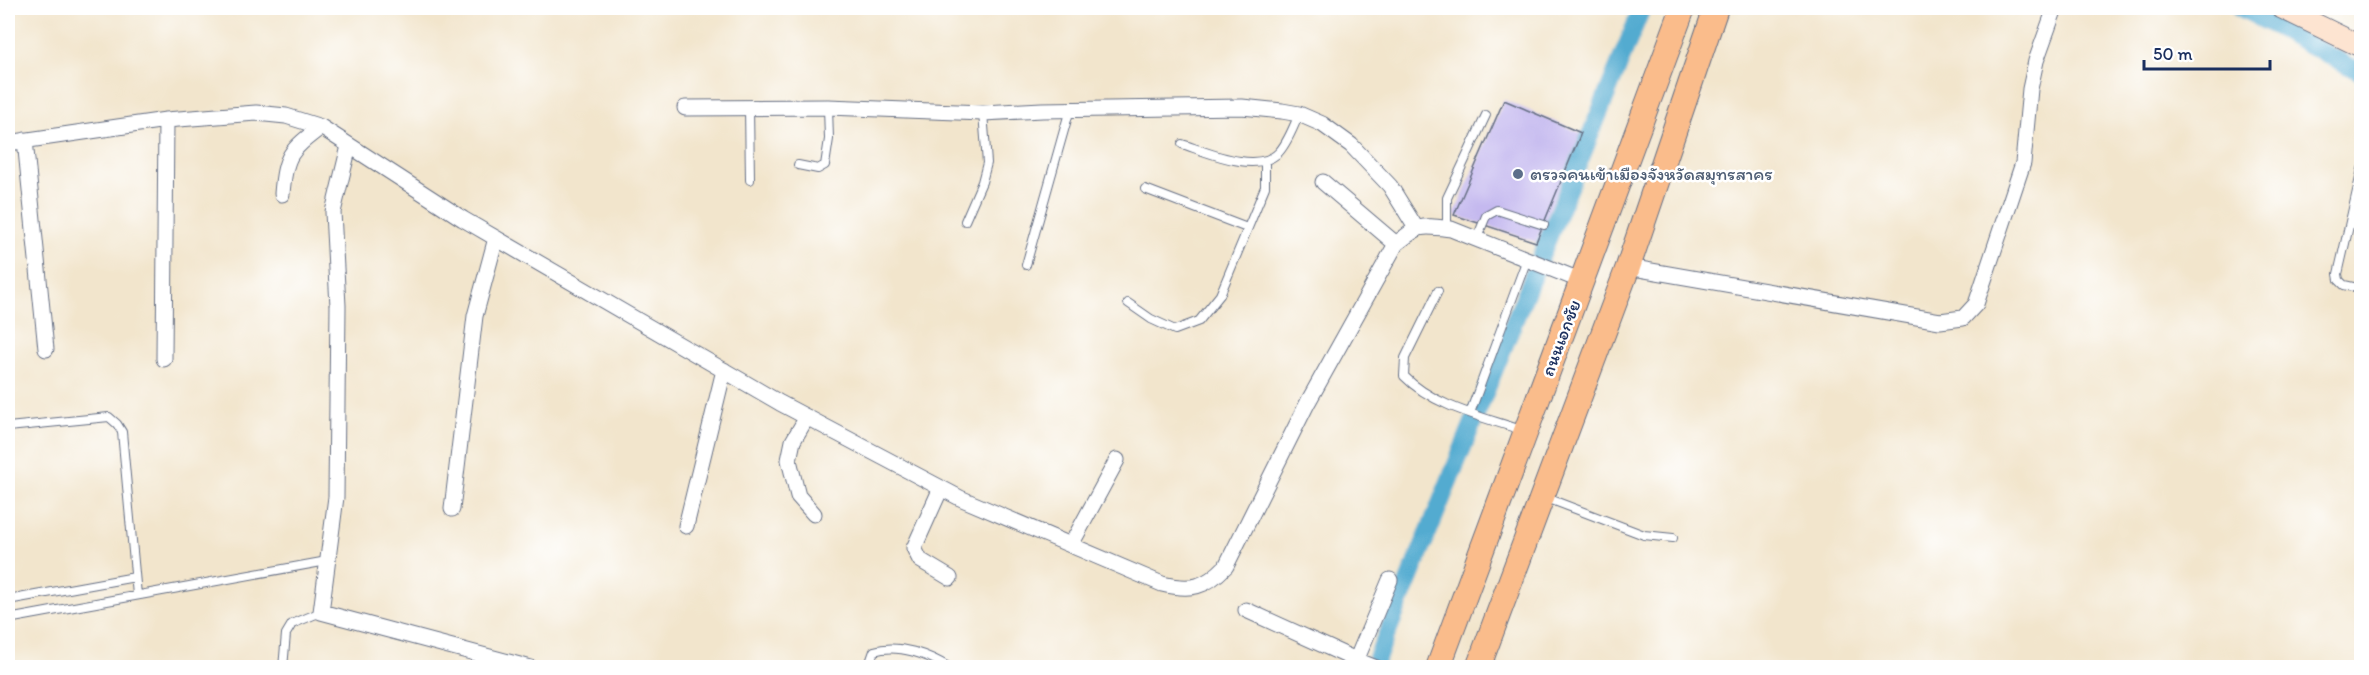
<svg xmlns="http://www.w3.org/2000/svg" width="2369" height="675" viewBox="0 0 2369 675" font-family="Itim,'Playpen Sans Thai',sans-serif">
	<style>
		.lines { fill: none; stroke-linecap: round; stroke-linejoin: round }
		.canal { stroke: #53abd0; stroke-width: 18 }
		.building { fill: #c5b9ef }
		.lane-casing { stroke: #666f84; stroke-width: 10 }
		.street-casing { stroke: #666f84; stroke-width: 17 }
		.secondary-casing { stroke: #666f84; stroke-width: 23 }
		.primary-casing { stroke: #666f84; stroke-width: 26 }
		.lane { stroke: #fff; stroke-width: 8 }
		.street { stroke: #fff; stroke-width: 15 }
		.secondary { stroke: #fde4d1; stroke-width: 21 }
		.primary { stroke: #fabc8b; stroke-width: 24 }
		.service-dot { fill: #5c6f8a; stroke: #fff; stroke-width: 2 }
		.labels { text-anchor: middle; stroke-width: 5; stroke-linejoin: round; paint-order: stroke }
		.service-label { font-size: 18px; fill: #4e5e75; stroke: #fff; text-anchor: start }
		.street-label { font-size: 18px; fill: #1b2f5e; stroke: #fff }
	</style>
	<rect width="100%" height="100%" fill="#fff"/>
	<filter id="ink" filterUnits="userSpaceOnUse"><feTurbulence type="fractalNoise" baseFrequency=".0167" numOctaves="2"/><feDisplacementMap in="SourceGraphic" scale="12" xChannelSelector="R" yChannelSelector="G"/><feConvolveMatrix kernelMatrix="1 2 1 2 8 2 1 2 1" color-interpolation-filters="sRGB"/></filter>
	<filter id="wash" filterUnits="userSpaceOnUse"><feTurbulence type="fractalNoise" baseFrequency=".008" numOctaves="4" result="noise"/><feDisplacementMap in="SourceGraphic" scale="24" xChannelSelector="R" yChannelSelector="G"/><feGaussianBlur stdDeviation="1.35" result="paint"/><feColorMatrix in="noise" values="0 0 0 0 0 0 0 0 0 0 0 0 0 0 0 0 0 1.4 0 .05"/><feComposite in="paint" operator="in"/></filter>
	<g filter="url(#wash)">
		<rect width="100%" height="100%" fill="#f2e5cc"/>
		<g class="lines">
			<path class="canal" d="M2241,8L2362,73
				M1373,668L1642,8"/>
		</g>
		<g id="blocks">
			<path class="building" d="M1504,100L1581,133L1536,242L1454,215Z"/>
		</g>
	</g>
	<g filter="url(#ink)">
		<use href="#blocks" fill-opacity="0" stroke="#666f84" stroke-width="1.5"/>
		<g class="lines">
			<g class="lane-casing">
				<path id="lane" d="M749,107L750,180
					M1182,144C1207,152 1258,175 1279,152C1288,142 1294,126 1299,114
					M798,165L818,169L825,165L829,139L828,107
					M2362,169L2338,274L2339,280L2344,285L2362,289
					M1145,189L1247,228
					M965,221L982,182L987,163L983,113
					M1451,229L1447,223V198L1486,115
					M1477,238L1486,216L1497,210L1544,225
					M1026,265L1070,109
					M1438,291L1405,358L1404,376C1434,407 1484,417 1524,431
					M1128,303L1151,319L1175,330L1199,321L1220,295L1265,187V161
					M1470,413L1527,259
					M8,427L109,417L117,424L122,432L137,595
					M1544,497L1644,535L1673,538
					M8,600L135,577
					M8,619L327,561
					M1485,662L1501,668
					M283,668L286,634L292,624L321,612
					M868,668L874,651C898,643 929,655 950,668"/>
			</g>
			<g class="street-casing">
				<path id="street" d="M685,108L828,107L983,113L1042,110L1242,107L1282,111L1299,114L1322,124L1351,145L1390,186L1416,228
					M25,140L46,349
					M8,143L166,120L256,113L286,116L321,127L463,219L780,403L960,498L1162,584C1191,591 1205,588 1226,566L1308,402L1396,244C1421,224 1420,225 1451,229L1582,281
					M349,146L333,212L338,306L336,497L321,612L531,668
					M1323,182L1396,244
					M282,194C285,154 291,150 321,127
					M1628,267L1940,321L1963,318L1976,304L2023,163L2030,89L2036,61L2055,8
					M164,359L166,120
					M807,417L793,441L789,460L798,496L814,514
					M941,488L914,548L920,560L950,578
					M452,509L475,316L496,238
					M686,526L724,370
					M1071,545L1117,460
					M1246,610L1356,660L1376,668
					M1353,668L1390,580"/>
			</g>
			<g class="secondary-casing">
				<path id="secondary" d="M2282,8L2362,47"/>
			</g>
			<g class="primary-casing">
				<path id="primary" d="M1438,668L1683,8
					M1478,668L1628,267L1716,8"/>
			</g>
			<use href="#lane" class="lane"/>
			<use href="#street" class="street"/>
			<use href="#secondary" class="secondary"/>
			<use href="#primary" class="primary"/>
		</g>
	</g>
	<circle class="service-dot" cx="1518" cy="174" r="6"/>
	<g class="labels">
		<g class="service-label">
			<text x="1530" y="180">ตรวจคนเข้าเมืองจังหวัดสมุทรสาคร</text>
		</g>
		<g class="street-label">
			<text transform="translate(1561 338) rotate(-69)" y="6">ถนนเอกชัย</text>
		</g>
	</g>
	<rect width="2369" height="675" fill="none" stroke="#fff" stroke-width="30"/>
	<path d="M2144 60v9h126v-9" fill="none" stroke="#1b2f5e" stroke-width="3"/>
	<text x="2153" y="60" font-size="18" fill="#1b2f5e" stroke="#ffffff" stroke-width="4.5" paint-order="stroke">50 m</text>
</svg>
